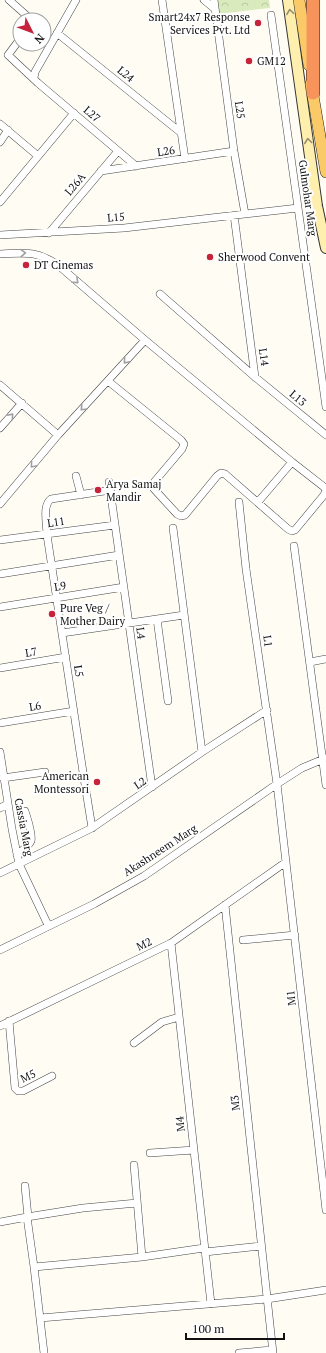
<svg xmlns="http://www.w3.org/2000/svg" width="326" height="1353" viewBox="0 0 326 1353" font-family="'PT Serif',serif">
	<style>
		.park { fill: url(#park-crowns) }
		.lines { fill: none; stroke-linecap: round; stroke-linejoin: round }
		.street-casing { stroke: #444; stroke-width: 8 }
		.secondary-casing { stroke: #333; stroke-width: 12 }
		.primary-casing { stroke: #222; stroke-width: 12 }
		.highway-casing { stroke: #222; stroke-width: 14 }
		.street { stroke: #fff; stroke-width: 7 }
		.secondary { stroke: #ffefaf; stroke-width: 10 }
		.primary { stroke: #faca69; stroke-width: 11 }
		.highway { stroke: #f6945b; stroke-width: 13 }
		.oneway { stroke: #948b68 }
		.oneway2 { stroke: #a0a0a0 }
		.poi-dot { fill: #c5243b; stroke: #fff; stroke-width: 1.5 }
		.labels { text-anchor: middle; stroke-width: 4; stroke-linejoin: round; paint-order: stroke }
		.poi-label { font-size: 11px; fill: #111; stroke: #fff; text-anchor: start }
		.street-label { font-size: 11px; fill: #111; stroke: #fff }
	</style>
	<defs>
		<pattern id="park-crowns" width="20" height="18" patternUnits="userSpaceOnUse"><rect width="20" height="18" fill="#d9ebbc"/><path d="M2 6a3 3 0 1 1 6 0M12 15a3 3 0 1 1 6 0" fill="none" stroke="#b9c8a1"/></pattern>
	</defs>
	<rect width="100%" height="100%" fill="#fffcf4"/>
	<path class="park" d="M214,0H269L270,8L217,14Z"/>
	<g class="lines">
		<g class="street-casing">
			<path id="street" d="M9,0L26,15
				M162,0L185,159
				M204,0L215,9
				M214,0L234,151L245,214
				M271,15L326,407
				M57,33L180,132
				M20,39L8,55L38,83L136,166
				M34,78L35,72L76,0
				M0,124L38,156
				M0,142L8,130
				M101,171L234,151
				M0,202L74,113
				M234,215L255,377
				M49,233L118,151
				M0,235L124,228L298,208
				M0,254C25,253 36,250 58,265L145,340L292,462L324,487L326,490L324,495L295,530L292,531L288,529L225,474L221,473L217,476L185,515L181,516L177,514L154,489L153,486L155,481L182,449L184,444L181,440L108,381
				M160,294L255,377L326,435
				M0,385L58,435
				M0,428L22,403
				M76,476L81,495
				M109,482L152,787
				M239,502L246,569L277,784L326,1210
				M258,502L292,462
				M0,504L58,435L145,340
				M173,528L202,752
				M0,540L115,525
				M294,546L326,785
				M0,574L119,555
				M0,607L124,587
				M157,619L168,701
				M62,633L184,615
				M310,662L326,659
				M0,668L66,657
				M0,723L74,711
				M0,752L12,829L19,864L48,925
				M3,778L45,772
				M0,808L8,804
				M92,828L83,772L47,535C47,525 42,505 51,499L111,490
				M17,855C21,851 29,846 31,841C33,834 27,818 25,811
				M0,873L92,828L202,752L267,710
				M225,905L273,1353
				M243,940L295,935
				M171,943L211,1304
				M0,950L94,904L144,876L277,784L302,768L326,758
				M9,1021L15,1088L18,1091H23L52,1076
				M0,1026L171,943L286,862
				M134,1043L162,1022L179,1017
				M150,1153L194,1150
				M134,1165L142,1257
				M25,1186L28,1217
				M0,1222L27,1217
				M205,1252L261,1246
				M34,1267L142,1257L204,1248
				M40,1318L267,1299L326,1290
				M44,1353L34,1267L27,1217L83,1208L137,1203
				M239,1353L272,1350"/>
		</g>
		<g class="secondary-casing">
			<path id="secondary" d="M288,0L317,206L326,248"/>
		</g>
		<g class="primary-casing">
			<path id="primary" d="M299,0L309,65
				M311,84L326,172"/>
		</g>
		<g class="highway-casing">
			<path id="highway" d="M313,93V0"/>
		</g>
		<use href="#street" class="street"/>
		<use href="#secondary" class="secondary"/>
		<use href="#primary" class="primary"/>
		<use href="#highway" class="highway"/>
	</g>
	<defs><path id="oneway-chevron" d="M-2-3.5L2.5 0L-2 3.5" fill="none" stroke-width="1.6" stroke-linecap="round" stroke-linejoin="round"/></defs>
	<g class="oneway">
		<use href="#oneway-chevron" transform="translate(290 12) rotate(-98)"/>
		<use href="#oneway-chevron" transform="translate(308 141) rotate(-98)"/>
	</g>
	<g class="oneway2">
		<use href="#oneway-chevron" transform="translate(23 253) rotate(-2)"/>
		<use href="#oneway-chevron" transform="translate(76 281) rotate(42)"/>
		<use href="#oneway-chevron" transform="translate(126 361) rotate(131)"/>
		<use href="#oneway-chevron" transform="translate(83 408) rotate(133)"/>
		<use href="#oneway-chevron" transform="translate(11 416) rotate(-49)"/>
		<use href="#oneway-chevron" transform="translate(33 465) rotate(130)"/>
	</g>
	<g class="poi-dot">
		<circle cx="258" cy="23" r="4"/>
		<circle cx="249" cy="61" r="4"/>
		<circle cx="210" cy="257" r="4"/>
		<circle cx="26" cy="265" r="4"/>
		<circle cx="98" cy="490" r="4"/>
		<circle cx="52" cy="614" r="4"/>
		<circle cx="97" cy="782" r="4"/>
	</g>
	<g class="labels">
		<g class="poi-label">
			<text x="250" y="21" text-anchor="end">Smart24x7 Response<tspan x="250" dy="13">Services Pvt. Ltd</tspan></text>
			<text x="257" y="65">GM12</text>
			<text x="218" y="261">Sherwood Convent</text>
			<text x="34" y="269">DT Cinemas</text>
			<text x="106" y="488">Arya Samaj<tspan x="106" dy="13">Mandir</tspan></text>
			<text x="60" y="612">Pure Veg /<tspan x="60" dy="13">Mother Dairy</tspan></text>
			<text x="89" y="780" text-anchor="end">American<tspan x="89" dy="13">Montessori</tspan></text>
		</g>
		<g class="street-label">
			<text transform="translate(126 74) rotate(39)" y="4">L24</text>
			<text transform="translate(240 110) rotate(82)" y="4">L25</text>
			<text transform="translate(92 114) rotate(40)" y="4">L27</text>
			<text transform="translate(166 151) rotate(-8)" y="4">L26</text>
			<text transform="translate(75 184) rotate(-50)" y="4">L26A</text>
			<text transform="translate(308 198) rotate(82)" y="4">Gulmohar Marg</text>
			<text transform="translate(116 217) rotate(-5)" y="4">L15</text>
			<text transform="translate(264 357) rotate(82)" y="4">L14</text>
			<text transform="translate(298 398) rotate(40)" y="4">L13</text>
			<text transform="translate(56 522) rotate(-8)" y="4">L11</text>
			<text transform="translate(60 586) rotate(-9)" y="4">L9</text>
			<text transform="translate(141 633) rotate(82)" y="4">L4</text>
			<text transform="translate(268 641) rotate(82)" y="4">L1</text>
			<text transform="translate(31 652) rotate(-9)" y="4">L7</text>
			<text transform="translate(79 671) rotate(81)" y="4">L5</text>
			<text transform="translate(35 706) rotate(-9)" y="4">L6</text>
			<text transform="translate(140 783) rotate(-34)" y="4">L2</text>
			<text transform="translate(24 827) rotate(79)" y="4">Cassia Marg</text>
			<text transform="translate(160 850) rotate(-33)" y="4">Akashneem Marg</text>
			<text transform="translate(144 944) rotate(-26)" y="4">M2</text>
			<text transform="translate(291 998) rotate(-96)" y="4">M1</text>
			<text transform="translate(28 1076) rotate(-26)" y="4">M5</text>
			<text transform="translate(235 1103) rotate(-96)" y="4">M3</text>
			<text transform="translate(180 1124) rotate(-96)" y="4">M4</text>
		</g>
	</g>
	<g transform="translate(32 32) rotate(132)"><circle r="19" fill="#ffffff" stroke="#a0a0a0"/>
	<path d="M0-3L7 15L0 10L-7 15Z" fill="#c5243b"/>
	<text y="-6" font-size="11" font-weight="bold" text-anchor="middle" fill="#111111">N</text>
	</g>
	<path d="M186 1333v6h98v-6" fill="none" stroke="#111111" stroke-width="2"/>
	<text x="192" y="1333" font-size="12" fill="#111111" stroke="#ffffff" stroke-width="3" paint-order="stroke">100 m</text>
</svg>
